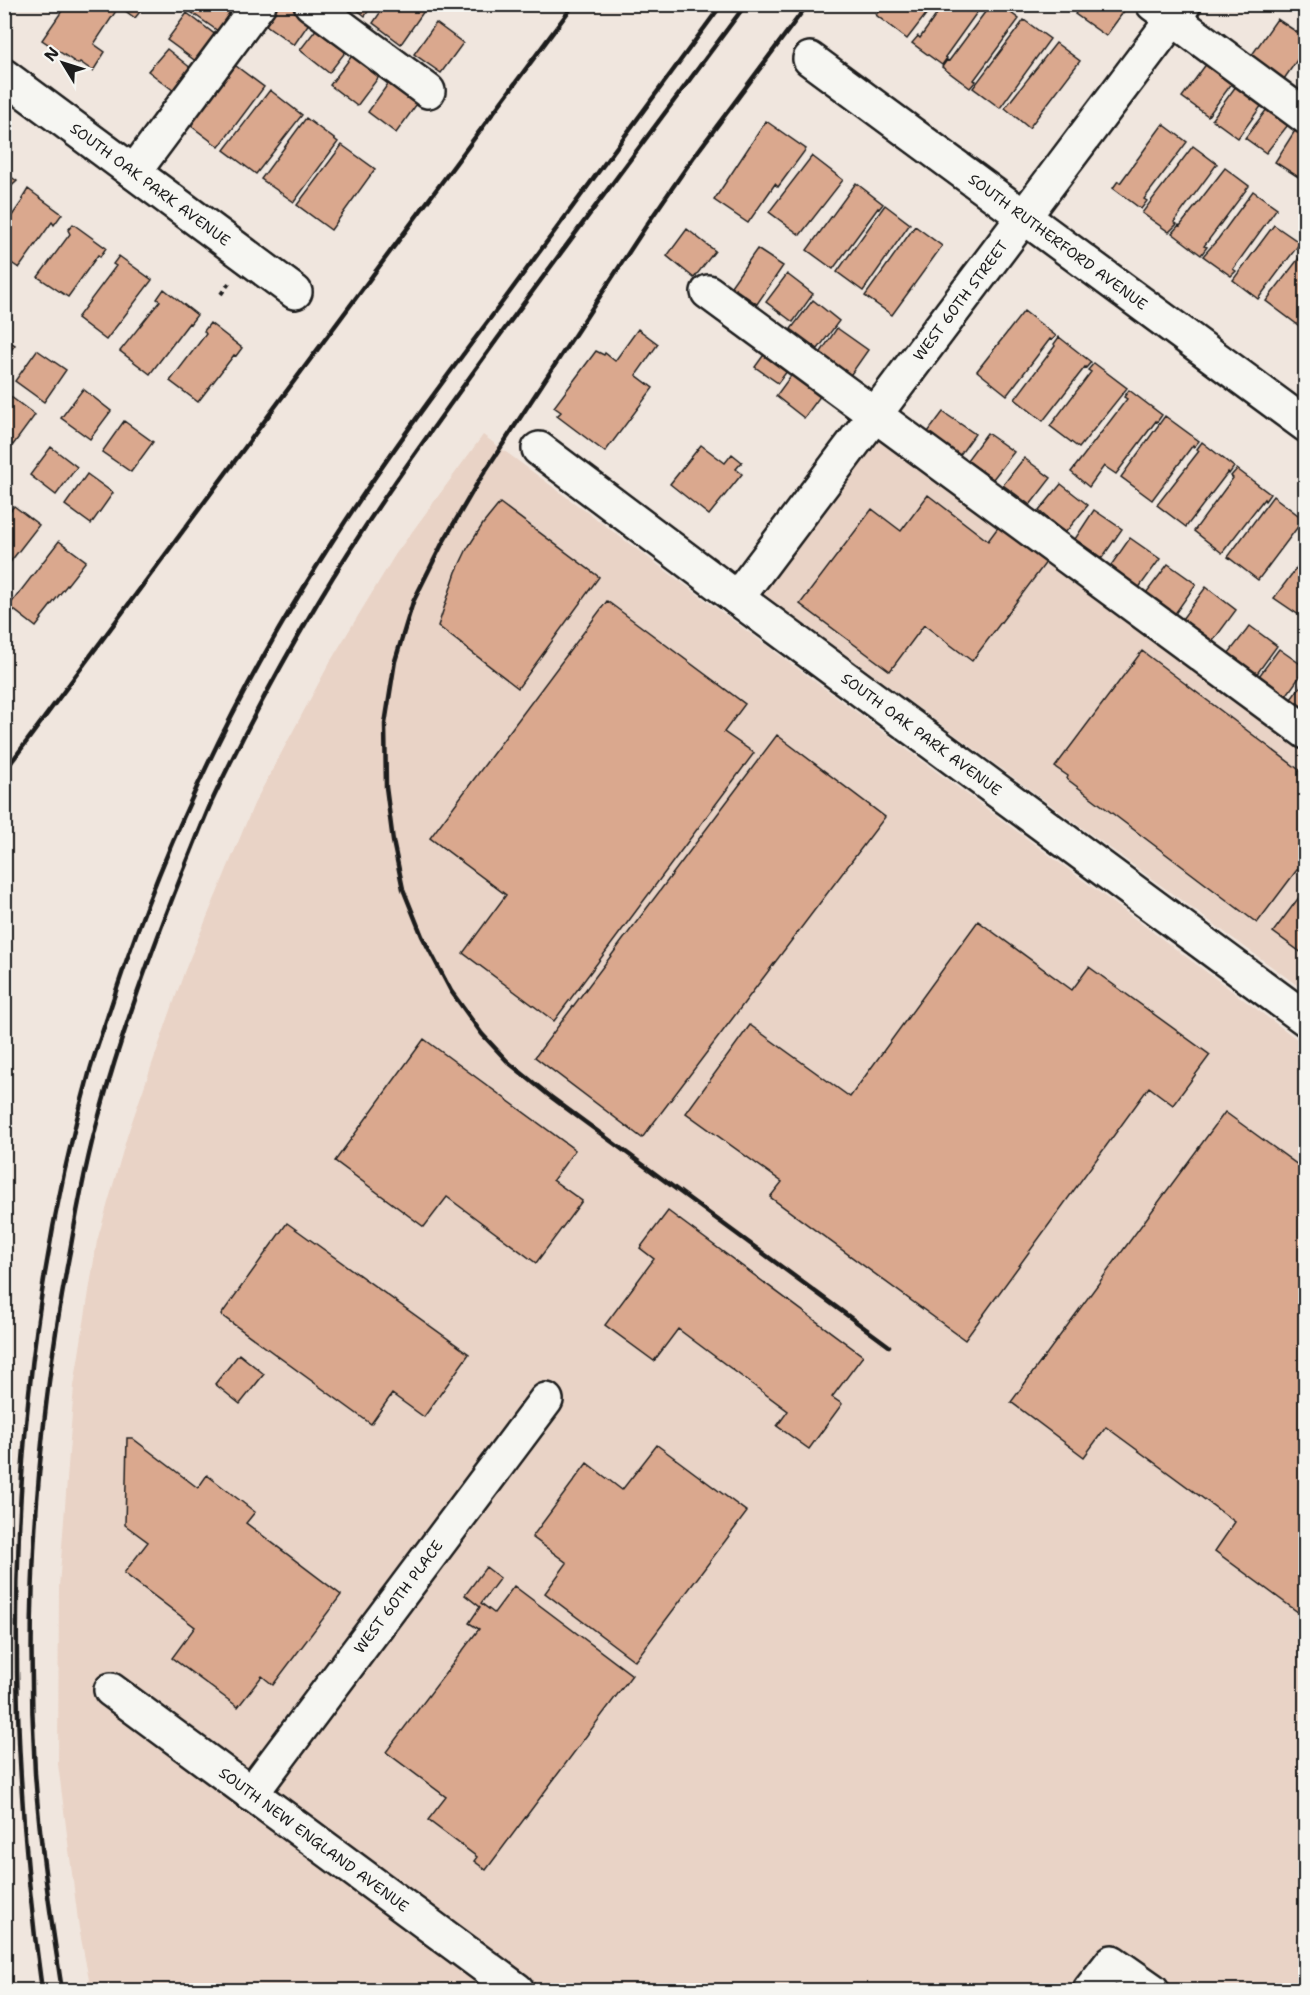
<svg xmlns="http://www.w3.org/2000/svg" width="1310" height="1995" viewBox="0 0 1310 1995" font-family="'Shantell Sans',sans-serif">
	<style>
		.built { fill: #e9d3c6 }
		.building { fill: #daa88e; stroke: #1c1c1c; stroke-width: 1.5 }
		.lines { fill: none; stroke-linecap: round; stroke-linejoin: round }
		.minor-casing { stroke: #1c1c1c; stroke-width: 38 }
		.path { stroke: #1c1c1c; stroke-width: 4; stroke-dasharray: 4.5 4.5; stroke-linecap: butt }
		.minor { stroke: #f6f6f2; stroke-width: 33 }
		.rail { stroke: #1c1c1c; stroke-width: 4.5 }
		.labels { text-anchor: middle; stroke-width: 5; stroke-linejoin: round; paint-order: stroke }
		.street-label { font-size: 15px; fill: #1c1c1c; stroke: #f6f6f2 }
	</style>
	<rect width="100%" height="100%" fill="#f0e6de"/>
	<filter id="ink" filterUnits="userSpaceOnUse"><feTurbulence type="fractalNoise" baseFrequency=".0167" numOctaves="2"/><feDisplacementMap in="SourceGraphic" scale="12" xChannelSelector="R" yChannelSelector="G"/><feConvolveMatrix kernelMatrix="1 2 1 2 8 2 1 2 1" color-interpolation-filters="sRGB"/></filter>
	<g filter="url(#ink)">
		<path class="built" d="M873,422L1305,740V991L752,586Z
			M483,435L1305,1045V1990H91L79,1928L58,1764L59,1587L74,1386L97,1241L128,1133L185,970L254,804L330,662L395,555Z"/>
		<path class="building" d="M52,4H106L116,11L94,44L105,52L93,71L80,62L78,64L42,40L62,11Z
			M116,4H146L135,18Z
			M192,4H235L218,31L188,10Z
			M279,4H298L314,16L294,45L266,25Z
			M350,4H373L365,16Z
			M386,4H414L424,11L401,44L373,23Z
			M884,4H934L907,39L876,15Z
			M944,4H983L945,57L947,58L942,65L912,43L918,36L920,38Z
			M991,4H999L1019,19L974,80L976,81L970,88L942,67L947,60L949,61Z
			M1082,4H1124L1127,7L1106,36L1075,14Z
			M187,13L217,36L197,62L167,40Z
			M1277,19L1306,38V47L1282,82L1249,59Z
			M1024,20L1050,39L1000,108L973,88Z
			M321,23L351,45L329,73L300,50Z
			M436,23L463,43L441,73L414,54Z
			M1056,43L1080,61L1029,128L1005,108Z
			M167,49L192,69L174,91L148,71Z
			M354,53L381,74L357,106L330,85Z
			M232,63L264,87L219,147L186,122Z
			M1207,63L1233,82L1208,116L1182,97Z
			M390,81L419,101L396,133L368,112Z
			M1236,86L1262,105L1238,138L1212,119Z
			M270,90L302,115L256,174L224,150Z
			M1267,109L1288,125L1266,153L1245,138Z
			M306,118L338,142L294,202L261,179Z
			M766,121L806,149L778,187L775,184L748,223L714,200Z
			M1163,124L1187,142L1144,199L1147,201L1141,209L1113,188L1118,181L1120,183Z
			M1296,129L1306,135V177L1303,180L1275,162Z
			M342,145L375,169L331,230L297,205Z
			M1193,146L1217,164L1174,222L1177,224L1169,232L1142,213Z
			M812,156L843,180L800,235L769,212Z
			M1225,168L1249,186L1204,246L1207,247L1201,255L1172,233L1179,225L1180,226Z
			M4,172L17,181L4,193Z
			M856,183L883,204L879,209L878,208L833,269L807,250Z
			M28,189L62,214L54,225L52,222L19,268L4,258V227L23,200L22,199Z
			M1253,191L1277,208L1233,269L1236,271L1231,276L1203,256L1218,239Z
			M885,205L910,224L863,291L837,272Z
			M73,224L106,248L100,257L98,255L68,297L38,277L70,234L68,230Z
			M1274,225L1300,243L1258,299L1233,280Z
			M915,226L942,246L892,315L865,296Z
			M687,229L715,251L694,278L667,256Z
			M757,249L783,266L757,304L731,286Z
			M1306,249V324L1302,328L1266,301Z
			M119,256L152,280L106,340L77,318L116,266L113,264Z
			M787,274L813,294L793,322L766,302Z
			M164,289L197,315L190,324L189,323L150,374L120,351L160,301L157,299Z
			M813,300L839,321L818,349L791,329Z
			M1024,311L1056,336L1052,340L1050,339L1007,395L977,371Z
			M210,323L242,348L236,356L234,355L198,402L170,381L206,334L204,331Z
			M837,328L868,350L849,377L819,355Z
			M638,329L658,344L636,375L653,388L605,452L557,416L561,412L554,407L596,351L604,355L605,353L615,361Z
			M1059,337L1091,362L1086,368L1085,367L1043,421L1015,399L1055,346L1054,344Z
			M4,338L15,345L4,359Z
			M768,349L791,366L778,383L755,367Z
			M37,350L66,370L44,402L15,381Z
			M1094,363L1127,388L1079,448L1050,426L1091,372L1088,370Z
			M795,370L824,391L804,418L776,396Z
			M83,389L111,411L90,439L61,418Z
			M1129,390L1162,415L1157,422L1156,421L1116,474L1104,466L1089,487L1071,472L1127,399L1124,397Z
			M7,394L35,415L13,445L4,438V398Z
			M943,412L975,434L957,459L925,436Z
			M1165,416L1199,441L1194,447L1193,445L1152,500L1121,477Z
			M124,421L153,442L131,472L102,452Z
			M987,433L1014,452L993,479L967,460Z
			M1202,442L1234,467L1229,474L1228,472L1186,527L1157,505L1199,451L1197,449Z
			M701,445L725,463L732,454L742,462L736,469L742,474L709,515L670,484Z
			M51,447L77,467L56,495L30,475Z
			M1024,458L1051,478L1030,505L1003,485Z
			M1237,469L1270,494L1265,501L1264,499L1222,553L1194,531L1233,478L1231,476Z
			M87,474L113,493L91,524L65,505Z
			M1061,484L1088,505L1065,533L1039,511Z
			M928,495L988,541L999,526L1047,561L972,661L924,625L890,671L800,604L872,509L901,531Z
			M1273,496L1306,521L1302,525L1300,524L1258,580L1228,557Z
			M500,503L599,577L518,688L438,626L456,572L467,549L483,524Z
			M14,506L39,525L4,570V518Z
			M1094,510L1122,529L1102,558L1075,539Z
			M1130,538L1160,559L1138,589L1109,568Z
			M59,541L86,561L41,618L42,619L36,627L9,606Z
			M1306,555V607L1299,615L1274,598Z
			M1168,564L1196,584L1172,618L1143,597Z
			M1206,587L1236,610L1210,645L1179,623Z
			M607,601L745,704L724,732L754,753L554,1021L463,953L506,895L430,838Z
			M1250,626L1277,646L1256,675L1228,654Z
			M1279,649L1306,668L1286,696L1259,676Z
			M1142,651L1306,775V858L1257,923L1067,779L1068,776L1055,767Z
			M1306,679V710L1291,699Z
			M777,735L885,817L642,1138L535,1057Z
			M1306,888V956L1273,932Z
			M978,921L1072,990L1089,967L1210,1055L1173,1105L1149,1087L965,1340L770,1197L782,1182L686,1113L750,1025L850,1097Z
			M424,1039L575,1150L553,1180L582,1201L536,1263L447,1197L424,1227L335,1161Z
			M1225,1112L1306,1171V1618L1215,1551L1235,1522L1106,1427L1084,1457L1011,1402Z
			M668,1211L863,1356L832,1397L842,1404L809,1449L777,1426L788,1411L678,1329L654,1361L605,1325L654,1259L640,1248Z
			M287,1223L469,1354L424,1417L392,1394L371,1424L221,1315Z
			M239,1354L264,1374L240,1404L215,1384Z
			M127,1438H132L198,1488L207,1475L255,1512L246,1523L341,1595L273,1685L262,1676L238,1707L172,1658L195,1627L124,1573L148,1542L125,1525Z
			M657,1445L747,1512L635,1661L545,1593L567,1563L532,1537L587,1463L622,1490Z
			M486,1567L500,1578L481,1603L494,1613L514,1586L632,1675L486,1870L474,1861L477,1857L428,1820L446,1797L386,1752L479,1629L469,1623L480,1607L465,1595Z"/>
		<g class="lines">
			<g class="minor-casing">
				<g id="minor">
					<path d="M311,4L428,91"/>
					<path d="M1153,4L1306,117"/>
					<path id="s1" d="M810,59L1306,425"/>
					<path id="s2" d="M4,76L295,292"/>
					<path d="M134,172L259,4"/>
					<path d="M708,292L1306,732"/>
					<path id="s3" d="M539,449L737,598L1306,1019"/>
					<path id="s4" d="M737,598L1184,4"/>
					<path id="s5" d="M111,1690L517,1990"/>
					<path id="s6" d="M251,1794L546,1400"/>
					<path d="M1090,1990L1112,1962L1152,1990"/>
				</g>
			</g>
			<path class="path" d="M221,294L230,282"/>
			<use href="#minor" class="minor"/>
			<path class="rail" d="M808,4L693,158L650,220L478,482L442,544L413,602L395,661L385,724L386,787L393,841L403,889L422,936L451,991L482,1034L508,1062L551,1097L889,1346
				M4,772L574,4
				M42,1990C0,1692 7,1362 90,1070C97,1046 106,1022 114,997C162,852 227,712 307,582C366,485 433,394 501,304C574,204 648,104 722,4
				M62,1990C51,1919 40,1846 35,1773C25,1598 37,1422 70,1251C78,1204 87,1157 100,1112C122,1031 151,952 182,874C192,850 201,826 211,803C243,734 280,666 319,600C373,509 436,424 498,338C580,226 663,116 746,4"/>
		</g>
	</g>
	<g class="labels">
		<g class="street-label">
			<text dy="5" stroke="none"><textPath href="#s2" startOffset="182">SOUTH OAK PARK AVENUE</textPath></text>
			<text dy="5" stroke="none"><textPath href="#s1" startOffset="308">SOUTH RUTHERFORD AVENUE</textPath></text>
			<text dy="5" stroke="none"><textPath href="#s4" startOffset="372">WEST 60TH STREET</textPath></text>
			<text dy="5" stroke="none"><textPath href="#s3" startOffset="477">SOUTH OAK PARK AVENUE</textPath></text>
			<text dy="5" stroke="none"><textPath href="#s6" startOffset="246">WEST 60TH PLACE</textPath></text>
			<text dy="5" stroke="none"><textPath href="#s5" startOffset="252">SOUTH NEW ENGLAND AVENUE</textPath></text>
		</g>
	</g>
	<rect width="1310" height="1995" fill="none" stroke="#f6f6f2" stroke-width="24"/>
	<rect x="12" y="12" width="1286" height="1971" fill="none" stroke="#1c1c1c" stroke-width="2" filter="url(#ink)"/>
	<g transform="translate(63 63) rotate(308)" stroke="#f6f6f2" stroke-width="4.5" paint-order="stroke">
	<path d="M0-4.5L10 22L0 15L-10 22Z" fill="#1c1c1c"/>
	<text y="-9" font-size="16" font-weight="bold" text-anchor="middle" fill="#1c1c1c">N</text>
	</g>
</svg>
